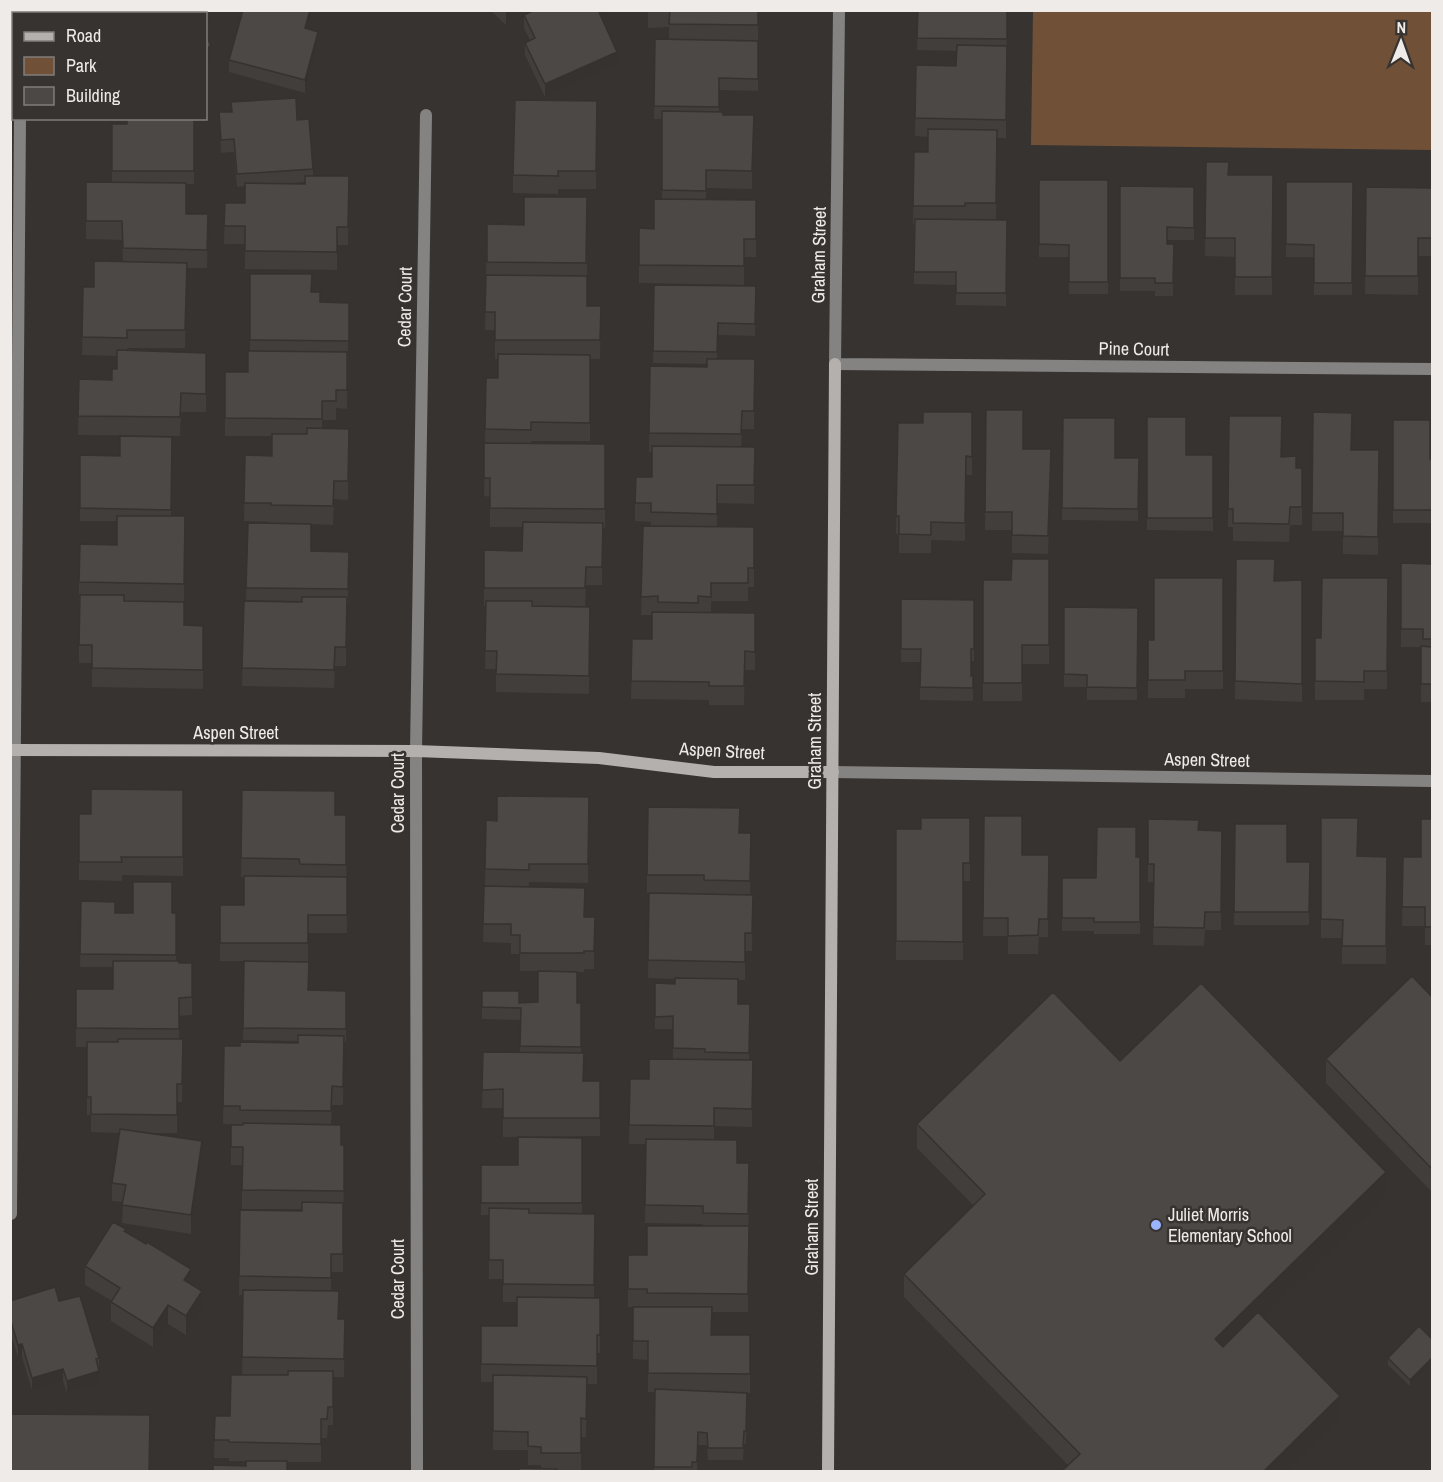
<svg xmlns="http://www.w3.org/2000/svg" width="1443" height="1482" viewBox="0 0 1443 1482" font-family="'Archivo Narrow',sans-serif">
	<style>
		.green { fill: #705138 }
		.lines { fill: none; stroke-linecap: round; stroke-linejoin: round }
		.street { stroke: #858382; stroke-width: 12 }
		.secondary { stroke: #b3b0ae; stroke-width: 12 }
		.wall { fill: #413e3b; fill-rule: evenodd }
		.shaded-wall { fill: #353230 }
		.building { fill: #4c4845; stroke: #353230; stroke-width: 1.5 }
		.poi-dot { fill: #9ab5fd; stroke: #373330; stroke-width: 2 }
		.labels { text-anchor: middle; stroke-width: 5; stroke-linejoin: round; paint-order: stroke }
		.street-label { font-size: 18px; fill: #eeebe9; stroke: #373330 }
		.poi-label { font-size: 18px; fill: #eeebe9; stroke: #373330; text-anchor: start }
	</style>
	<rect width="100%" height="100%" fill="#373330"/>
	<path class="green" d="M1033,11H1432V150L1031,145Z"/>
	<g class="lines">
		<path class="street" d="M839,10L835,364L1432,369
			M833,772L1432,781
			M11,1214L20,118
			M417,1472L416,751L426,115"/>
		<path class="secondary" d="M10,750L416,751L599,758L714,772H833
			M828,1472L835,364"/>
	</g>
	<path class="wall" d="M87,10H116L113,14H90Z
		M311,10V18L308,29L318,45L305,93L229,72V60Z
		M490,10H520L506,25Z
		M648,10H758V91L719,90V112L754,134L752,189L706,188V200H756V257H744V285L639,283V265L654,229L662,199V119H654L655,39L669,40V27L648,28Z
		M918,10H1007L1006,138H997L996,220H1007L1006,306L956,305V285L914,284V224H913L914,152H928V137L915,136L916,65L956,66L957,51L917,50Z
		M524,15L617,64L545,97L525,55V43L530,40L524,28Z
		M597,101L596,189H558V194L513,193V175Z
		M219,112L297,120L313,169V176H349L348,245H337V270L245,269V244H224L225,203H245V186L237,187L234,152L221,153ZM305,182V184H281Z
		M194,118V184H186V214H208L207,268H187L185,348H127V350L206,353V412H181L180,436L78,435L79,379L112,380L117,369V356L82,355L83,287H94L123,262L122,240L86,239V182H112V124H127Z
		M1206,162L1229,175H1273L1272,295H1235V257L1205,256Z
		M1039,180H1108V294H1069V257H1039Z
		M1286,182H1353L1352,295H1314V257H1286Z
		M1120,186L1194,187V240H1167V244H1174L1173,296H1155V291H1120Z
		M1366,187L1432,188V256H1418V295L1365,294Z
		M587,197V306H601L600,359H590V441H531V443L605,444V528L603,527L602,585H586L585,606L590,607L589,694L496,692V669H485L486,606H484V550L522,551V527H490V497L484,496L486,378H498V359H495V330H485L487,224L524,225Z
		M250,274L312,292L320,302L349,303L347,409L336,408V420H322V428L349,429L348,500L334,499L333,525L311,524V551L349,552L348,602H347L346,666H335L334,688L242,686L244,601L302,602V601L246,600L248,523H271V522L244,521L245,455L272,456V436H225V372H248L250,351Z
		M654,285L756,286L755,336L718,335L717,359H755L754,429H742L741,447H755L754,504L717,503V526L754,527V587H748V601H711V613H755V670H745L744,705H709V700L631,699L632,639H652V615H641L643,526H651V522L635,521V503L652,477V452H649L650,366L707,367V364L653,363Z
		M986,410L1023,449L1051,467L1048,554L1012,553V530H985Z
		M972,412V475H966L965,541L931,540V553H899V534H896L898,423H923Z
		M1313,412L1352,450H1379L1378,555L1343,554V531H1312Z
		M1229,416L1296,468H1302V525H1290L1289,542L1233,541V527H1228Z
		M1147,417L1186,455H1213V531L1147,530Z
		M1063,418L1115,458H1139L1138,521L1062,520Z
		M1393,420L1430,459H1432V523H1393Z
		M172,437L171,516H185L184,602V625L203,626V689L92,687V663H79V582L117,545V521H80V455L120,456Z
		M1049,559V664H1022V701H983V580H1011Z
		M1236,559L1275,581L1302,580V702L1235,699Z
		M1401,563L1432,564V702H1421V647H1401Z
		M1223,578V689H1185V698H1148V640H1154Z
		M1388,578L1387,689H1364V700H1315V638H1321Z
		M901,599L974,600V661H971V676H973V701L920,700V662H901Z
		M1064,607L1138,608L1137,700H1087V687H1064Z
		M183,790V876L122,875V881L79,880V862L91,814Z
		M242,790L335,815H346L347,933H308V990L346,991V1042H344L343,1105H332L331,1124L341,1145H344L343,1272H331V1291L338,1319H345L344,1377H333V1425H328L327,1438H321V1462H287L246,1466V1461H229V1458H214L215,1416H230L242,1375L243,1295H239L240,1210L302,1211V1209H242V1165H231V1125H240L223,1124L224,1046H240L298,1043V1041L243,1040L244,961H220V905H244V877H241Z
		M589,797L588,883L529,882V887L585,917H595L594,969H584V972H564L577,1003H581V1053L583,1081H600V1136L503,1137V1108H482L483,1052H520L521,1020L482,1019V991L519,1003L538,1002V971H520V954H511V943L483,942L484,886H485L486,820L497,821Z
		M984,816L1022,855H1049L1048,937H1039L1038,954H1008V936H983Z
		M970,818V881H963V960H896V829H921Z
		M1321,818L1358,856L1387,857L1386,964H1342V938H1321Z
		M1148,819L1199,830L1222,831L1221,930H1205L1204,946L1153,945L1154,882H1148Z
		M1432,819V945H1425V926H1402L1403,857H1421Z
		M1235,824L1287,862H1310L1309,925H1234Z
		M740,833H751L750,895H753L752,951H745V980H738V1004H750L749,1060H753L752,1127L714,1126V1140L737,1163H749L748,1312H712V1335H750V1393H741H747L746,1444H744L743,1460H708L707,1445H698L697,1472H654L655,1392H648V1360L633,1359V1307H647H628V1255H647L703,1226V1224L645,1223L646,1144H629L630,1079H649L673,1059V1029H655V1017L675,984V979L648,978L649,893H647V875Z
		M1136,857H1140V934H1094V931H1062V878H1096Z
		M81,901L115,913H176V961L179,963H192V1015L179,1016V1039H183L182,1102H177V1133H146L202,1160L191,1234L122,1223L123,1202L112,1201V1183L119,1133L91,1132V1115H87V1047H76V989H113V967H80Z
		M1432,997V1192L1326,1083V1059Z
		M1120,1061L1386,1196L1262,1316L1340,1419L1287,1472H1063V1470L1068,1465L904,1297V1274L974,1206L917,1148V1124Z
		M582,1138V1214H595L594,1298H600V1353H597V1384H587L586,1437H581V1472H519L541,1469V1465H528V1450H493V1382H481V1326H517V1302H503V1279H489V1215H481V1165H518Z
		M126,1232L191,1284L202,1309L186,1335L168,1324L153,1347L111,1321V1302L112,1301L85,1285V1266Z
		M10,1301H59L99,1358V1384L67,1393L63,1381L32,1390L22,1357L18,1358L10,1331Z
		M1432,1339V1364L1410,1386L1388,1365V1358Z"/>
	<path class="shaded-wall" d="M105,10H116L113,14H104Z
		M205,10H209V27L206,29V14H198Z
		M310,10H311V18L305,41V28Z
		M506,10H520L506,25Z
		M318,32V45L305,93V80Z
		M211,46V65L206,66V48Z
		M617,52V64L545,97V84Z
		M754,115V134L752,189V171Z
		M202,1141V1160L191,1234V1215Z
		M1386,1172V1196L1215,1362V1339Z
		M191,1269V1287L184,1280Z
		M202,1291V1309L186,1335V1316Z
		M168,1305V1324L153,1347V1328Z
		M22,1344V1357L18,1358V1345Z
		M1432,1358V1364L1410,1386V1380Z
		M63,1369V1381L32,1390V1378Z
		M99,1371V1384L67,1393V1381Z
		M1340,1396V1419L1287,1472H1263Z"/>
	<path class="building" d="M122,10H205L198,14H124Z
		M243,10H310L305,28L318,32L305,80L229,60Z
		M535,10H598L617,52L545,84L525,43L535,38L524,15Z
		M670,10H758V25L669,24Z
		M918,10H1007V39L917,38Z
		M206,34L211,46L206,48Z
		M655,39L758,41V79L719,78V107L654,106Z
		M957,45L1007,46L1006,120L915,118L916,65L956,66Z
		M296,98L297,120L309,119L313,169L237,174L234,139L221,140L219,112H232L231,102Z
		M515,100L597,101L596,171H558V176L513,175Z
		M662,111L723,112V115H754L752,171L706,170V191L662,190Z
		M127,118H194V171H112V124H127Z
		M928,129L997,130L996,203H965V206H913L914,152H928Z
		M1206,162H1229L1228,175H1273L1272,277H1235V238H1205Z
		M305,176H349L348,227H337V252L245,251V226H224L225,203H245V183L305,184Z
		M1039,180H1108V282H1069V245L1039,244Z
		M86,182L186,183V214H208L207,250L123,248L122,221H86Z
		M1286,182H1353L1352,283H1314V245L1286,244Z
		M1120,186L1194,187V228L1167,227V244H1174L1173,283H1155V278H1120Z
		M1366,187L1432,188V238H1418V276H1365Z
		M524,197H587L586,263L487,262V224L524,225Z
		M654,199L756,200V239H744V266L639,265V228L654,229Z
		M915,219L1007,220L1006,293H956V272H914Z
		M94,261L187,263L185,330H127V338L82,337L83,287H94Z
		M250,274H312L311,292H320V302L349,303V341L250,340Z
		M486,275L587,276V306H601L600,340H495V312H485Z
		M654,285L756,286L755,324L718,323L717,352L653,351Z
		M117,350L206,353V394L181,393L180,417L78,416L79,379L112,380V369H117Z
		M248,351L347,352V390H336V401H322V419L225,418V372H248Z
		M498,354L590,355V423L531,422V430L485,429L486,378H498Z
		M707,359H755L754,411H742L741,434L649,433L650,366L707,367Z
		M986,410H1023V449H1051L1048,536L1012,535V512H985Z
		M923,412H972V457L966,456L965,523L931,522V535L899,534V516H896L898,423H923Z
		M1313,412L1352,413L1351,450H1379L1378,537L1343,536V513H1312Z
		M1229,416H1282L1281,457L1296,456V468H1302V507H1290L1289,524L1233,523V509H1228Z
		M1147,417H1186V455H1213V518H1147Z
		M1063,418H1115V458H1139L1138,509L1062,508Z
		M1393,420H1430V459H1432V510H1393Z
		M307,428L349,429L348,481H334L333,506L271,505V503H244L245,455L272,456V434H307Z
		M120,436L172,437L171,510L80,508V455L120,456Z
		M484,443L605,444V509L490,508V478H484Z
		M652,446L755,447L754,485H717V514L651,512V503H635L636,477H652Z
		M117,516H185L184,584L79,582L80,544L117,545Z
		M523,522L603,523L602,567H586L585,588H484V550L522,551Z
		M248,523L311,524V551L349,552L348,589L246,588Z
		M643,526L754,527V568H748V583H711V597L698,596V603L658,602V596L641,597Z
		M1012,559H1049V645H1022V683H983V580H1011Z
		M1236,559H1275L1274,581L1302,580V684L1235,681Z
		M1401,563L1432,564V639H1423V629H1401Z
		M1154,578H1223V671H1185V680H1148V640H1154Z
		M1322,578H1388L1387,671H1364V682L1315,681V638H1321Z
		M80,595H124V601L184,602V625L203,626V670L92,668V645H79Z
		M302,597H347L346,647H335L334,670L242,668L244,601L302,602Z
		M901,599L974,600V649H971V676H973V688L920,687L921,649H901Z
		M486,601H532V606L590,607L589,676L496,674L497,651H485Z
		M1064,607L1138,608L1137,688L1087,687V675L1064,674Z
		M652,612L755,613V652L745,651L744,686H709V682L631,681L632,639H652Z
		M1421,646L1432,647V684H1421Z
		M91,789L183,790V857H121L122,862H79V814H91Z
		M242,790L335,791V815H346V865L300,864L299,859L241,858Z
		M497,796L589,797L588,864H529V870L485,869L486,820L497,821Z
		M648,807L740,808L739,833H751L750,881L704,880V875H647Z
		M984,816H1022V855H1049L1048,919H1039L1038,935L1008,936V918H983Z
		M921,818H970V863H963V942L896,941V829H921Z
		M1321,818H1358L1357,856L1387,857L1386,946H1342L1343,920L1321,919Z
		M1148,819L1199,820L1198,830L1222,831L1221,912H1205L1204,928L1153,927L1154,864H1148Z
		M1421,819H1432V927H1425V907H1402L1403,857H1421Z
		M1235,824H1287V862H1310L1309,912H1234Z
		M1097,827H1136V857H1140V922H1094V918H1062V878H1096Z
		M244,876L347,877V915H308V943H220V905H244Z
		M133,882H172V913H176V955L80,954L81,901L115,902V913H133Z
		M484,886L585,888L584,917H595L594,951H584V953H520V935H511V924H483Z
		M649,893L753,895L752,933H745V962L648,960Z
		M113,961H179V963H192V997L179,998V1029L76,1028V989H113Z
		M244,961L309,962L308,990L346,991V1029L243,1028Z
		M538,971L577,972V1003H581V1047L520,1046L521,1008L482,1007V991H519V1003L538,1002Z
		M1412,976L1432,997V1169L1326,1059Z
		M675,978L738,979V1004H750L749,1053L705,1052V1049L673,1048V1016L655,1017V983L675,984Z
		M1201,983L1386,1172L1215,1339L1223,1347L1258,1312L1340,1396L1263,1472H1065L1063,1470L1080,1454L904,1274L985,1194L917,1124L1053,992L1120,1061Z
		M298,1035L344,1036L343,1087L332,1086L331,1111L240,1110V1106H223L224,1046H240V1042L298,1043Z
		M118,1039H183L182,1084H177V1115L91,1114V1097H87V1042H118Z
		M483,1052L584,1053L583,1081H600V1118H503V1089L482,1090Z
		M649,1059L753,1060L752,1109L714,1108V1126L629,1125L630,1079H649Z
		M243,1123L341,1125V1145H344V1191L242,1190L243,1147H231V1125H243Z
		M120,1129L202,1141L191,1215L122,1205L126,1185L112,1183Z
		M518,1137L582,1138V1203H481V1165H518Z
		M646,1139L737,1140V1163H749L748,1214L703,1213V1206L645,1205Z
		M302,1202L343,1203V1254H331V1278L239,1276L240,1210L302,1211Z
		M489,1208L529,1209V1213L595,1214L594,1285L503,1284V1260H489Z
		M113,1222L126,1229L124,1231L146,1244L147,1242L191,1269L184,1280L202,1291L186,1316L168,1305L153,1328L111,1302L120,1288L85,1266Z
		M647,1226H749L748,1294L647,1293V1289H628V1255H647Z
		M55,1287L59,1301L80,1296L99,1358L96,1359L99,1371L67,1381L63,1369L32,1378L22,1344L18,1345L10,1318V1301Z
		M243,1290L339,1291L338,1319H345L344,1359L242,1357Z
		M517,1297L600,1298V1335H597V1366L481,1364V1326H517Z
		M633,1307H712L711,1335H750V1374L648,1373V1341H633Z
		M1419,1326L1432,1339V1358L1410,1380L1388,1358Z
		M288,1371H333V1407H328L327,1419H321V1444L229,1442V1440H214L215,1416H230L231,1375H288Z
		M493,1375L587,1377L586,1419L581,1418V1453H541V1447L528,1446V1432L493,1431Z
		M655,1389L747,1393L746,1431H744L743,1448H708L707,1433L698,1432L697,1462H692V1467H654Z
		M10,1414L150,1415L149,1472H10Z
		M246,1461H287V1472H213V1465L246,1466Z
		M519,1468L557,1469V1472H519Z"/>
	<circle class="poi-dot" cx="1156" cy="1225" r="6"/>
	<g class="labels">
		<g class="street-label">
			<text transform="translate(819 255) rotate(-89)" y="6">Graham Street</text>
			<text transform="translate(405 307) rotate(-89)" y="6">Cedar Court</text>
			<text transform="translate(1134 349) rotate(1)" y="6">Pine Court</text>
			<text x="236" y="739">Aspen Street</text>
			<text transform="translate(815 741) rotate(-90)" y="6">Graham Street</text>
			<text transform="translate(722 751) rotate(3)" y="6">Aspen Street</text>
			<text transform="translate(1207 760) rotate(1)" y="6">Aspen Street</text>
			<text transform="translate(398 793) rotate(-90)" y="6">Cedar Court</text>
			<text transform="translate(812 1227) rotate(-90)" y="6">Graham Street</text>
			<text transform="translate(398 1279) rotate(-90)" y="6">Cedar Court</text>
		</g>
		<g class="poi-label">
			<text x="1168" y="1221">Juliet Morris<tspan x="1168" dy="21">Elementary School</tspan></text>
		</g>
	</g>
	<rect width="1443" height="1482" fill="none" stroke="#eeebe9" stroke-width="24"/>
	<rect x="12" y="12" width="195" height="108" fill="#373330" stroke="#807d7a" stroke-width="1.5"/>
	<rect x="24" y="32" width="30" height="9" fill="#b3b0ae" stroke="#807d7a" stroke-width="1.5"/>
	<text x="66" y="42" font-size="18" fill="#eeebe9">Road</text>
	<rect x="24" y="57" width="30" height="18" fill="#705138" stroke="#807d7a" stroke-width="1.5"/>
	<text x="66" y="72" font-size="18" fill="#eeebe9">Park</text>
	<rect x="24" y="87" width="30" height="18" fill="#4c4845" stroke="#807d7a" stroke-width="1.5"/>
	<text x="66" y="102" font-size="18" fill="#eeebe9">Building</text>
	<g transform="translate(1401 42) rotate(1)" stroke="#373330" stroke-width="4.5" paint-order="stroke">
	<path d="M0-4.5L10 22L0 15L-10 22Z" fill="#eeebe9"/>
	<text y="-9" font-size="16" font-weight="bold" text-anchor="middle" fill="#eeebe9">N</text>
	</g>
</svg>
